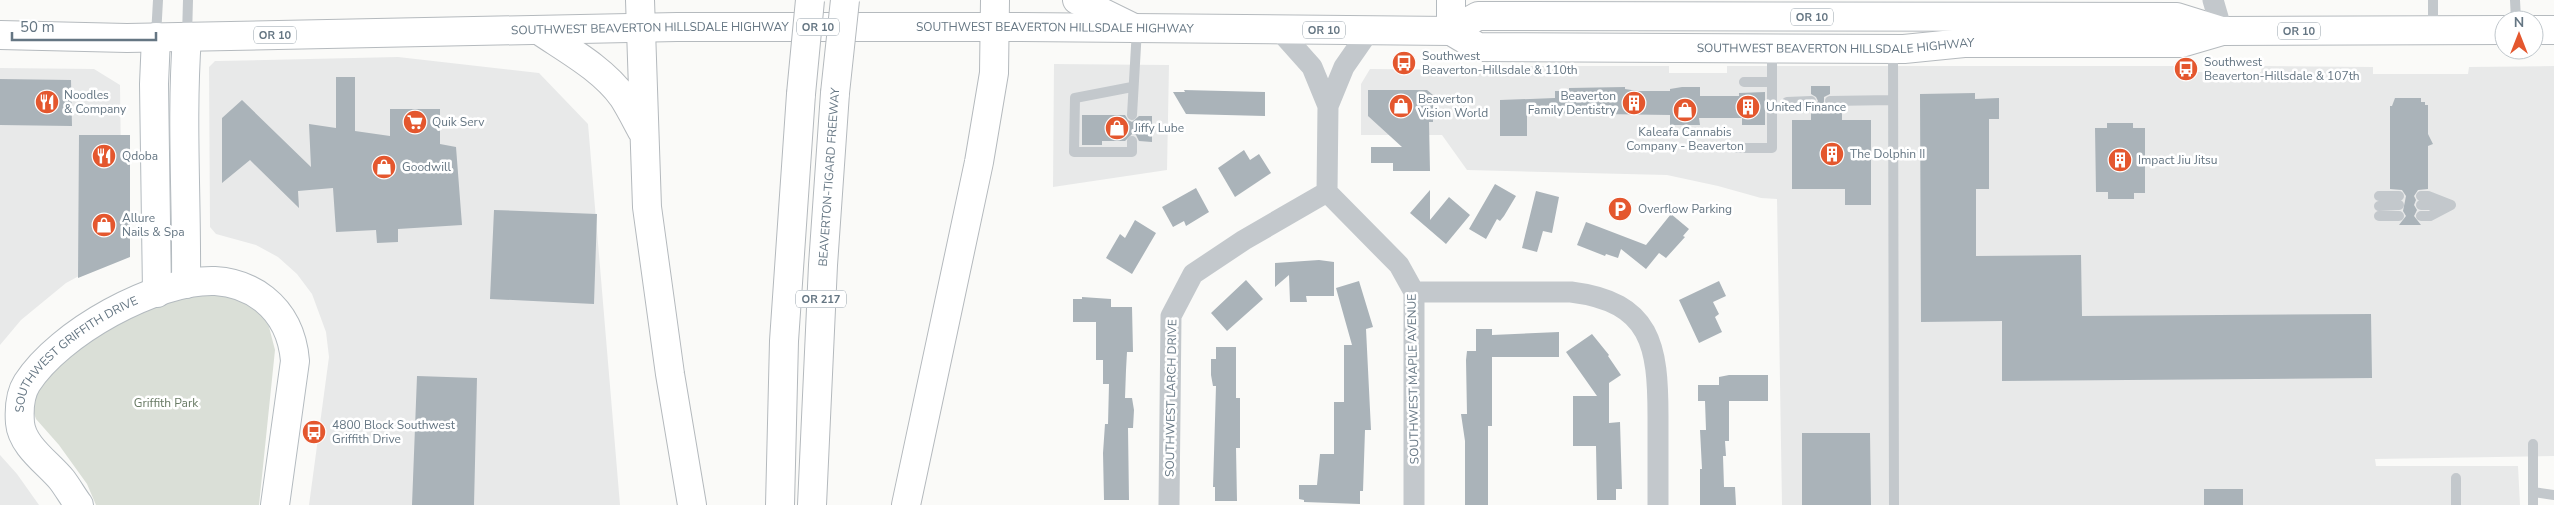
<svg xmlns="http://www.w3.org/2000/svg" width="2554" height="505" viewBox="0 0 2554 505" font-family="'Nunito Sans',sans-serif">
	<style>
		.built { fill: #e8e9e9 }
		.green { fill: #dadfd7 }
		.building { fill: #aab3b9 }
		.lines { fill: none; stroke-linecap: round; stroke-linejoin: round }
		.secondary-casing { stroke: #b3babf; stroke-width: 30 }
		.primary-casing { stroke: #b5babe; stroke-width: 30 }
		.highway-casing { stroke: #b4b9bd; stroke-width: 30 }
		.lane { stroke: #c3c8cc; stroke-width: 10 }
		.street { stroke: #c3c8cc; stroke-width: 21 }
		.secondary { stroke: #fff; stroke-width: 28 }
		.primary { stroke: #fff; stroke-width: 28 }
		.highway { stroke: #fff; stroke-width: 28 }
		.highway-bridge-casing { stroke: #b4b9bd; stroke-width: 30; stroke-linecap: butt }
		.highway-bridge { stroke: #fff; stroke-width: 28 }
		.labels { text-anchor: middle; stroke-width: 5; stroke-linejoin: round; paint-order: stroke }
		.shield { fill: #fff; stroke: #939fa8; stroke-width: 1 }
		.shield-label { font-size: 11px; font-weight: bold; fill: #657683 }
		.street-label { font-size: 12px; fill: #657683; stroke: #fff }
		.poi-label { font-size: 12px; fill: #657683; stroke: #fff; text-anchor: start }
		.park-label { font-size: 12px; fill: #687a64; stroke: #fff }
	</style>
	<rect width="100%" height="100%" fill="#fafaf8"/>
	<path class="built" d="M398,57L539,73L588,124L620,505H309L329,357L326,332L312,294L297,274L278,257L256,245L216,234L210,227L209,67L215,61H219Z
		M1054,64L1169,65L1167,170L1053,187Z
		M1500,66H1669V73H1727V66H2190L2191,72H2261L2262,66L2373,67V74H2468L2469,67L2554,66V456L2375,459L2376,466H2518L2520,505H1782L1777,199L1761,198L1718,186L1667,175L1467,170L1442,135H1361V84L1370,69L1499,70Z
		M0,68L94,69L120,85L122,247L116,256L66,283L21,320L0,345Z
		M0,455L17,474L39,505H0Z"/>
	<path class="green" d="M226,289L261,312L268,323L275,350L259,505H96L87,484L59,445L36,419L32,408L33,387L116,313Z"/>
	<path class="building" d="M336,77H355V131L390,136V109H440V144L456,147L462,225L398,229V242L377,243L376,230L336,232L333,188L298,191L299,208L250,160L222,183V118L242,100L311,167L309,124L336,128Z
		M0,79L71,80L72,126L0,125Z
		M1811,86H1830V94L1824,97V104L1830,108V113H1842V120H1871V205H1845V189H1792V120H1811V108L1815,106L1818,101L1816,97L1811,94Z
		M1625,87V89L1638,91H1670V89L1682,87H1700V96H1739V93L1765,92V125H1742V118H1699L1700,125H1670V115L1527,113V136H1500V100L1555,98V91H1569V88Z
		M1184,90L1265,92V116L1186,114L1173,92H1185Z
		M1368,90H1427L1433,95V122H1429L1430,171H1393V163H1371V147H1402L1368,116Z
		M1975,93V99L1999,98V119H1989V189H1976V256L2081,255L2082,316L2371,314L2372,378L2002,381V321L1921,322L1920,94Z
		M2395,98H2421V102H2425V105H2428V134L2433,144L2428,146V189L2418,190L2414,196L2416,200L2414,205L2417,210L2414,216L2421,225H2399L2406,216L2403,211L2406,196L2402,190L2390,189V106H2392Z
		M1082,115H1125L1128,120L1132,122L1139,116H1152V142L1139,141L1136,135L1132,134L1125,141H1102V145H1082Z
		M2107,123H2133V128H2145V193H2134V199H2108V192H2096L2095,128H2107Z
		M79,135H130V257L78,278Z
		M1244,150L1250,160L1259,154L1271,173L1235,197L1218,168Z
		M1495,184L1516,196L1504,216L1500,221L1497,219L1486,239L1469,229Z
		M1196,188L1209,212L1186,226L1184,221L1173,227L1162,207Z
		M1430,190V220L1449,197L1470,215L1446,244L1410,213Z
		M1536,191L1559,197L1552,233L1543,231L1537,252L1522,248Z
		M494,210L597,214L594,304L490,299Z
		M1671,214L1689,229L1683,236L1685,237L1666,258L1659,253L1646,269L1621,249L1618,258L1606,254L1605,256L1577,245L1586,222L1646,245Z
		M1135,220L1156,233L1132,274L1106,258L1120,234L1125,238Z
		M1319,260L1334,262V296H1306L1307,302H1290L1289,275L1275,287V263Z
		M1246,280L1263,299L1227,331L1211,313Z
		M1359,281L1373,327L1366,329L1371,430H1365L1363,491H1360V504L1304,502V500L1299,499V485H1317L1320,454H1334V402H1344V345H1352L1336,288Z
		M1719,281L1726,296L1713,302L1719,314L1715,317L1722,332L1699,343L1679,300Z
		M1082,297L1111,299V307H1132L1133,352H1127L1126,370L1125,398H1132L1134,410L1133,428H1128L1129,500H1104L1103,453L1105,424H1108L1109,384H1103V360H1096V322H1073V299H1082Z
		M1476,329H1492V335L1559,332V357H1492V426H1488V505H1465V441L1461,414H1467L1466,360L1467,351H1476Z
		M1592,334L1609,355L1608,356L1621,375L1609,383V423L1620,422L1622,489H1616V500H1597L1596,446H1573V396H1597L1566,352Z
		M1216,347H1236V398H1240V448H1236L1237,501H1215V487H1213L1216,386H1213L1211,375V359H1216Z
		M1729,375H1768V401H1729V441H1725L1726,456H1723L1724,487H1735L1736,505H1700V469H1702L1700,430H1706L1705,401H1698V385H1719V377Z
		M417,376L477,378L474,505H412Z
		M1802,433H1870L1871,505H1802Z
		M2204,489H2243V505H2204Z"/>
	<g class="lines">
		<g class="secondary-casing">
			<g id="secondary">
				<path d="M1451,0V31"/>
				<path d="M156,37L154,84L157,293"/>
				<path d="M186,284C187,201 181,119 187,37"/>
				<path id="s1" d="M79,505C73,497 68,488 62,480C48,463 22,446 20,423C19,410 20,394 27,383C59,333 156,279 215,281C233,282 250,288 264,299C284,315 293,336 295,361L275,505"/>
			</g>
		</g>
		<g class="primary-casing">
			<g id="primary">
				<path d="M2534,30H2554"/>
				<path id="s2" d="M1451,31L1478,47L1904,49L1964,43H2181L2222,31"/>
				<path id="s3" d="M0,35L127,38L677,27H1021L1451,31L1478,16L2177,17L2222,31L2504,30"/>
			</g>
		</g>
		<g class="highway-casing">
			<path id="highway" d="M640,0L647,207L670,374L692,505
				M1077,0L1134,28
				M540,31C568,50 603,69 623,97C630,108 636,120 642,131
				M780,505L784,341L801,94
				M812,505L823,265L835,93
				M906,505L979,162L994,73L995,0"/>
		</g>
		<path class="lane" d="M2433,0V29
			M2515,0L2516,20
			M156,36L158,0
			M187,36L188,0
			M1893,50L1894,505
			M1744,82H1772
			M1830,101L1893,100
			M1787,102L1811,101
			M1132,115L1137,29
			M1132,141V152H1074L1075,98L1132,87
			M1738,148H1772V49
			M2379,196H2399
			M2421,196H2428L2451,205
			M2421,205H2445
			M2379,206L2399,205
			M2379,216H2399
			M2421,216H2430L2451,205
			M2533,444V505
			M2456,478V505
			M2533,492L2554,495"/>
		<path class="street" d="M2213,0L2222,31
			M1279,30L1312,67L1328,106
			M1369,31L1344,67L1328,106L1327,192L1399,265L1414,292V505
			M1414,292H1571C1652,302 1658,346 1658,417C1658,447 1658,476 1658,505
			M1169,505L1171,316L1193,274L1244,240L1327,192"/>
		<use href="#secondary" class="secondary"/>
		<use href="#primary" class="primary"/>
		<use href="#highway" class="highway"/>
		<g class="highway-bridge-casing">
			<path id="highway-bridge" d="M835,93L845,0
				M801,94L810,0"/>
		</g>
		<use href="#highway-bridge" class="highway-bridge"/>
	</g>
	<defs>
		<g id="bus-disc" transform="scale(1.25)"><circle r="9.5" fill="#e4572e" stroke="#fff"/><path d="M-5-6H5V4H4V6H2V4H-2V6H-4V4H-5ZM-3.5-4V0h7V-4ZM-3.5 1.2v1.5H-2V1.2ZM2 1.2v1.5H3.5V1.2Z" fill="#fff"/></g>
		<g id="restaurant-disc" transform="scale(1.25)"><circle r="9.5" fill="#e4572e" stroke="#fff"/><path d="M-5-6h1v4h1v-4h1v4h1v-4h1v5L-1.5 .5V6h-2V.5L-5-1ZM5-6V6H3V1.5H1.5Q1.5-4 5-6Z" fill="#fff"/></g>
		<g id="building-disc" transform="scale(1.25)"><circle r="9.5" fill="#e4572e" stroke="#fff"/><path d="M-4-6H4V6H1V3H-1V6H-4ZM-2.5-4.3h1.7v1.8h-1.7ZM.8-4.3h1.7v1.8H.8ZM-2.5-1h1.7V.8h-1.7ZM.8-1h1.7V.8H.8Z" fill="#fff"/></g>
		<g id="shop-disc" transform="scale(1.25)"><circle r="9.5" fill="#e4572e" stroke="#fff"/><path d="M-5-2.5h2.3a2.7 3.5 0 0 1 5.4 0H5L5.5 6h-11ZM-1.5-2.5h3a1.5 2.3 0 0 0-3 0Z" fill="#fff"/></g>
		<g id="supermarket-disc" transform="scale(1.25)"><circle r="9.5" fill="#e4572e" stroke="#fff"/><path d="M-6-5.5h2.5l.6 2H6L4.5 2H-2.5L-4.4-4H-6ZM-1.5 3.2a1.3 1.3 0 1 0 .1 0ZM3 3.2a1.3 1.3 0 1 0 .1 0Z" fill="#fff"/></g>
		<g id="parking-disc" transform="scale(1.25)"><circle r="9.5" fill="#e4572e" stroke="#fff"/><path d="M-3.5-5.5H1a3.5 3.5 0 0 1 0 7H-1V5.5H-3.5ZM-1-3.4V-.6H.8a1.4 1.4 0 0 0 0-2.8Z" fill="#fff"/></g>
	</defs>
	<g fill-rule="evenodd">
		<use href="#bus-disc" x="1404" y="63"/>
		<use href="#bus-disc" x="2186" y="69"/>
		<use href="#restaurant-disc" x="47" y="102"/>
		<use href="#building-disc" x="1634" y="103"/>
		<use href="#shop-disc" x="1401" y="106"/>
		<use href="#building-disc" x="1748" y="107"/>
		<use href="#shop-disc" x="1685" y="110"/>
		<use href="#supermarket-disc" x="415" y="122"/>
		<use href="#shop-disc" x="1117" y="128"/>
		<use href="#building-disc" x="1832" y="154"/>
		<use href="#restaurant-disc" x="104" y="156"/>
		<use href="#building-disc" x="2120" y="160"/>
		<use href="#shop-disc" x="384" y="167"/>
		<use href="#parking-disc" x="1620" y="209"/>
		<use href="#shop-disc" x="104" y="225"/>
		<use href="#bus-disc" x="314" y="432"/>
	</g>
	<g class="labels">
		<g class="shield">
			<rect x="1791" y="8.5" width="42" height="17" rx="4"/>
			<rect x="797" y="18.5" width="42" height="17" rx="4"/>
			<rect x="1303" y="21.5" width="42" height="17" rx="4"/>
			<rect x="2278" y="22.5" width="42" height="17" rx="4"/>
			<rect x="254" y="26.5" width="42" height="17" rx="4"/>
			<rect x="796" y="290.5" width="50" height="17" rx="4"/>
		</g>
		<g class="shield-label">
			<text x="1812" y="21">OR 10</text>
			<text x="818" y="31">OR 10</text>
			<text x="1324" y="34">OR 10</text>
			<text x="2299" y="35">OR 10</text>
			<text x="275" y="39">OR 10</text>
			<text x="821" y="303">OR 217</text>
		</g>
		<g class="street-label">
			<text dy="4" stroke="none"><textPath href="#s3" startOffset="1055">SOUTHWEST BEAVERTON HILLSDALE HIGHWAY</textPath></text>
			<text dy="4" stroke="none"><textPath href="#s3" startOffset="650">SOUTHWEST BEAVERTON HILLSDALE HIGHWAY</textPath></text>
			<text dy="4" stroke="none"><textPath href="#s2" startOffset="389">SOUTHWEST BEAVERTON HILLSDALE HIGHWAY</textPath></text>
			<text transform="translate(829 177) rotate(-86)" y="4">BEAVERTON-TIGARD FREEWAY</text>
			<text dy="4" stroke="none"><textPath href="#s1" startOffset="198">SOUTHWEST GRIFFITH DRIVE</textPath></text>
			<text transform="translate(1413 379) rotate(-91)" y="4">SOUTHWEST MAPLE AVENUE</text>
			<text transform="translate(1171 398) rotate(-89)" y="4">SOUTHWEST LARCH DRIVE</text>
		</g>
		<g class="poi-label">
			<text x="1422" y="60">Southwest<tspan x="1422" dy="14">Beaverton-Hillsdale &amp; 110th</tspan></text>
			<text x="2204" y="66">Southwest<tspan x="2204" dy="14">Beaverton-Hillsdale &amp; 107th</tspan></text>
			<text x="64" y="99">Noodles<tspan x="64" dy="14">&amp; Company</tspan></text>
			<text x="1616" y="100" text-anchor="end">Beaverton<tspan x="1616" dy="14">Family Dentistry</tspan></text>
			<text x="1418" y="103">Beaverton<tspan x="1418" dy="14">Vision World</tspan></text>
			<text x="1766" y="111">United Finance</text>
			<text x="432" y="126">Quik Serv</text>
			<text x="1134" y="132">Jiffy Lube</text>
			<text x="1685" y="136" text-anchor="middle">Kaleafa Cannabis<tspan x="1685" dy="14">Company - Beaverton</tspan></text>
			<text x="1850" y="158">The Dolphin II</text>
			<text x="122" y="160">Qdoba</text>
			<text x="2138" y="164">Impact Jiu Jitsu</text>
			<text x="402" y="171">Goodwill</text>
			<text x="1638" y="213">Overflow Parking</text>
			<text x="122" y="222">Allure<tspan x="122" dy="14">Nails &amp; Spa</tspan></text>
			<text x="332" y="429">4800 Block Southwest<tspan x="332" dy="14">Griffith Drive</tspan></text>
		</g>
		<g class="park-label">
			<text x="166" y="407">Griffith Park</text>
		</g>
	</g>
	<g transform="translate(2519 35)"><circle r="24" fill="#ffffff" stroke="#c1c8cd"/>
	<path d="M0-4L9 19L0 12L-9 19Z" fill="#e4572e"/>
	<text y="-8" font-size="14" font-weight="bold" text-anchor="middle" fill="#657683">N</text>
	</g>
	<path d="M12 32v8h144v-8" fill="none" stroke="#657683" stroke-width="2.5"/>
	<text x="20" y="32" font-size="15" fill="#657683" stroke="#ffffff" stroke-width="4" paint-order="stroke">50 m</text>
</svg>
